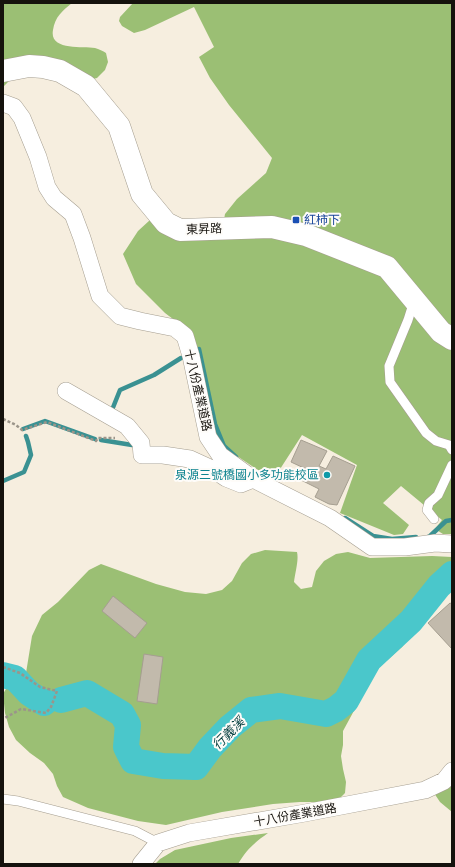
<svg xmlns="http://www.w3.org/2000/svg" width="455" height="867" viewBox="0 0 455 867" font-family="'Public Sans','Noto Sans TC',sans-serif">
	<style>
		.forest { fill: #9bbf74 }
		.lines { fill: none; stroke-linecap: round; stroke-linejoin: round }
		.stream { stroke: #3a9192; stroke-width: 4.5 }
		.river { stroke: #4ac7cb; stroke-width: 26 }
		.building { fill: #c2baac; stroke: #a59e90 }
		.service-casing { stroke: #a59e90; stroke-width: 10 }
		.minor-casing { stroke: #a59e90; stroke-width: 18 }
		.tertiary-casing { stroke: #a59e90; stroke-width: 23 }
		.path { stroke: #9b958a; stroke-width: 2.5; stroke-dasharray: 3 2; stroke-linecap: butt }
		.service { stroke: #fff; stroke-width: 9 }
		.minor { stroke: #fff; stroke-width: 17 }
		.tertiary { stroke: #fff; stroke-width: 22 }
		.transit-dot { fill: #1a4fb4; stroke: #fefcf9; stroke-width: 1.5 }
		.culture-dot { fill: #0f9aa8; stroke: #fefcf9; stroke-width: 1.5 }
		.labels { text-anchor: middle; stroke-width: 4; stroke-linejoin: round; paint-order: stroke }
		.transit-label { font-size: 12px; fill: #164399; stroke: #fefcf9; text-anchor: start }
		.street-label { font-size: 12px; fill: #15120d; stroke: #fefcf9 }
		.culture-label { font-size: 12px; fill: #0d838f; stroke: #fefcf9; text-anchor: end }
		.water-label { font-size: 13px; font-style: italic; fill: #003b3c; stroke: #fefcf9 }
	</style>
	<rect width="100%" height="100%" fill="#f6eedf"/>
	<path class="forest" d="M3,3H72C62,11 55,17 53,30C49,51 82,46 95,48C99,49 103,51 106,53L108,62L105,70L97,78L89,80L18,66L8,82L3,87Z
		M133,3H452V333L390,264L223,225L225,214L237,199L266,173L272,158L229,105L210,78L199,57L214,47L194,7L145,30L134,33L122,26L119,21L120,17Z
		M150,220L272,231L375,268L452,345V534H443L435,529L442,520L401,486L383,503L409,525L403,534L394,535L340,513L357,465L302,435L273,480L237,456L220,441L211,424L177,322L165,313L136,284L123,254L138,231Z
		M265,550L297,552C299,560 295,573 294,582L301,589L312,587L316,571L324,561L336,554L348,552L370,558L432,556L452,557V584L402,647L376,670L343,731V745L341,756L343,769L346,782L345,793L340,798L322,802H300L273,804L222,812L166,825L138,821L88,808L63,797L57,786L53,774L44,763L30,753L16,740L9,727L5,713L3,694L10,682L26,673L32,636L42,615L58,602L89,570L101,564L156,584L185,592L206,594L222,590L232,581L242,563L251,554Z
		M452,778V812L440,802L434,793Z
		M268,833C254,843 247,849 238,864H155L160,859L175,850L231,838Z"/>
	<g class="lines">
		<path class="stream" d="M199,349L215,424L224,446L236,457
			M114,412L112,410L120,390L154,375L181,358
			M23,429L45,421L95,439
			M101,440L132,445
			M3,481L24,472L31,455L28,442L26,436
			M345,518L373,536L392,539L416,537
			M428,537L430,536L446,521L452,520"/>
		<path class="river" d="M3,675L15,678L29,693L44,703L45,702
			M61,700L87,693L122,714L128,725L126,747L133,761L163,766L196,767L210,748L230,727L251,710L280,706L326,714L336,709L346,701L369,660L411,621L439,586L452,574"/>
	</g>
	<path class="building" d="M301,440L327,451L319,466L326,469L333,456L355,466L337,505L329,504L315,497L319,489L301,480L306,469L291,462Z
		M113,596L147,623L135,638L102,611Z
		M450,603L452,604V649L428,623Z
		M144,654L163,657L157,704L137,701Z"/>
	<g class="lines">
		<g class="service-casing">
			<path id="service" d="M414,301L408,320L389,366L390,382L426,433L436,441L449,445L452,450
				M434,519L427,510L429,503L438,495L452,465
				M3,799L18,801L135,831L158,843"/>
		</g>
		<g class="minor-casing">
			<path id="minor" d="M3,103L14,107L22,118L38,157L47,187L54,198L73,214L82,238L100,296L120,316L140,321L175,328L185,336L191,356L208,437L220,455L253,479L330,518L372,547H405L435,543L452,544
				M66,391L127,426L141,443L142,455H163L190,459L214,470L226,478L241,484L253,479
				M141,864L158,843L189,833L305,813L425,790L444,781L452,771"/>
		</g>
		<g class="tertiary-casing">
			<path id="tertiary" d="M3,71L29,66L43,67L60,71L86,86L119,126L142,194L166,223L180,230L272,227L306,235L387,267L441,332L452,339"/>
		</g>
		<path class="path" d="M3,419L16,425L22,430L47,422L96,441L98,438H115
			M3,667L20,673L40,687L57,691L51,707L46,713L21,709L3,719"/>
		<use href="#service" class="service"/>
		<use href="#minor" class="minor"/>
		<use href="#tertiary" class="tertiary"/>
	</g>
	<rect class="transit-dot" x="292" y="216" width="8" height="8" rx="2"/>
	<circle class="culture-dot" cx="327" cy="475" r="4"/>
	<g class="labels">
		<g class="transit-label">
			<text x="304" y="224">紅柿下</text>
		</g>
		<g class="street-label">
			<text transform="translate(204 229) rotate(-2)" y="4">東昇路</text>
			<text transform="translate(198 390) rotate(77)" y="4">十八份產業道路</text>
			<text transform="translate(295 815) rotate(-10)" y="4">十八份產業道路</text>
		</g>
		<g class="culture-label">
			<text x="319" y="479">泉源三號橋國小多功能校區</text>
		</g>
		<g class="water-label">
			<text transform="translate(228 733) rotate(-45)" y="5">行義溪</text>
		</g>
	</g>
	<rect width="455" height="867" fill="none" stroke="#15120d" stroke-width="8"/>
</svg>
